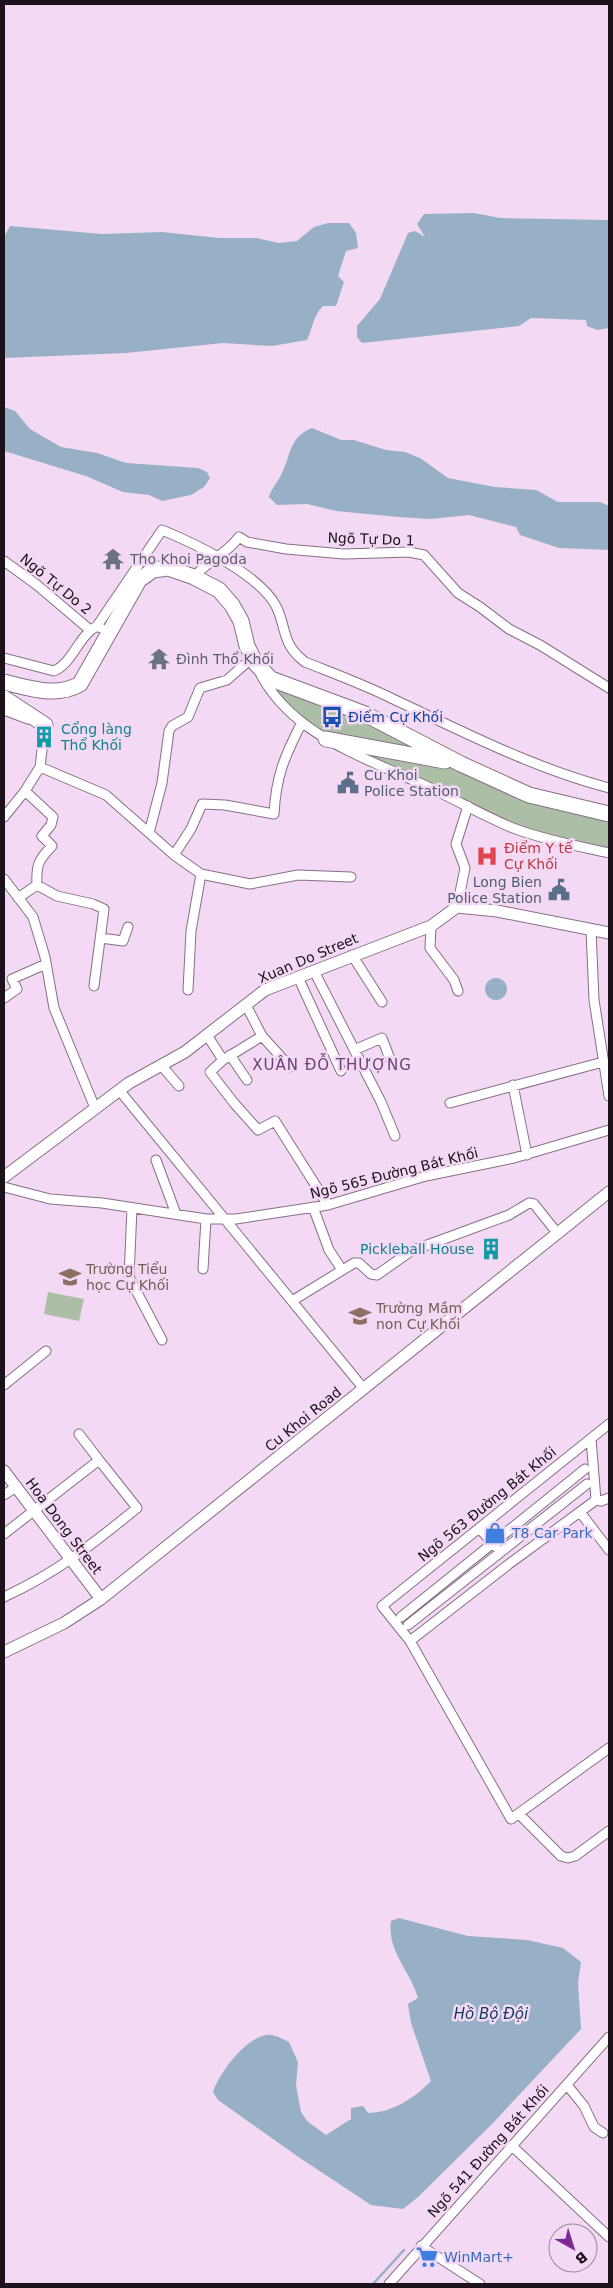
<svg xmlns="http://www.w3.org/2000/svg" width="613" height="2288" viewBox="0 0 613 2288" font-family="'DejaVu Sans',sans-serif">
	<style>
		.green { fill: #acbea5 }
		.water { fill: #97b0c5 }
		.lines { fill: none; stroke-linecap: round; stroke-linejoin: round }
		.stream { stroke: #97b0c5; stroke-width: 2.5 }
		.minor-casing { stroke: #876f87; stroke-width: 11 }
		.tertiary-casing { stroke: #876f87; stroke-width: 13 }
		.primary-casing { stroke: #876f87; stroke-width: 17 }
		.minor { stroke: #fff; stroke-width: 9 }
		.tertiary { stroke: #fff; stroke-width: 11 }
		.primary { stroke: #fff; stroke-width: 15 }
		.labels { text-anchor: middle; stroke-width: 5; stroke-linejoin: round; paint-order: stroke }
		.street-label { font-size: 14px; fill: #1b121b; stroke: #f4d9f4 }
		.worship-label { font-size: 14px; fill: #5b616d; stroke: #f4d9f4; text-anchor: start }
		.transit-label { font-size: 14px; fill: #164399; stroke: #f4d9f4; text-anchor: start }
		.culture-label { font-size: 14px; fill: #0d838f; stroke: #f4d9f4; text-anchor: start }
		.service-label { font-size: 14px; fill: #4e5e75; stroke: #f4d9f4; text-anchor: start }
		.health-label { font-size: 14px; fill: #be3a42; stroke: #f4d9f4; text-anchor: start }
		.education-label { font-size: 14px; fill: #785e54; stroke: #f4d9f4; text-anchor: start }
		.shop-label { font-size: 14px; fill: #366cbe; stroke: #f4d9f4; text-anchor: start }
		.neighbourhood-label { font-size: 15px; letter-spacing: 1px; fill: #6b4077; stroke: #f4d9f4 }
		.water-label { font-size: 15px; font-style: italic; fill: #0f3a58; stroke: #f4d9f4 }
	</style>
	<rect width="100%" height="100%" fill="#f4d9f4"/>
	<path class="green" d="M270,683L349,714L438,756C403,749 365,745 331,735C310,728 282,701 270,683Z
		M359,752L451,766L609,819V851L532,831L513,824Z
		M48,1292L84,1299L79,1321L44,1314Z"/>
	<path class="water" d="M474,213L500,218L609,220V328L597,330L587,326L586,320L531,318L519,326L362,343L357,337V326L380,299L408,233L415,231L425,237L417,224L424,214Z
		M328,223H349L356,233L358,248L346,251L338,276L344,282L336,306H323C313,316 313,327 307,340L272,346L223,343L126,353L4,358V237L10,226L102,234L162,232L219,238H256L279,243L297,241L314,227Z
		M4,407L15,411L30,429L61,447L97,453L126,463L198,468L207,472L210,478L204,487L191,495L162,501L149,495L123,492L86,476L4,451Z
		M312,428L341,440H354L386,450L405,452L420,458L448,478L495,487L536,490L558,502H600L609,506V550L559,548L520,535L516,527L469,515L430,519L399,517L336,511L307,504L277,505L269,497C272,487 278,482 282,473C291,455 289,437 312,428Z
		M485 989a11 11 0 1 1 22 0a11 11 0 1 1-22 0Z
		M399,1918L468,1936L527,1940L563,1948L581,1962L578,1983L581,2029L491,2125L417,2198L403,2209L371,2205L300,2158L218,2100L213,2092C219,2073 246,2037 267,2035C274,2034 282,2039 289,2042L298,2062L296,2085L301,2112L307,2121L326,2135L351,2119V2108L363,2106L368,2113C391,2113 415,2098 431,2081L411,2023L408,2004L418,1998C410,1970 387,1952 391,1921Z"/>
	<g class="lines">
		<path class="stream" d="M373,2284L404,2250"/>
		<g class="minor-casing">
			<path id="minor" d="M4,561L37,585L90,630
				M194,577C208,560 226,555 239,537L247,542L286,549L344,554L409,552L424,555L458,593L480,607L509,629L540,645L609,688
				M97,626L162,530C194,543 259,574 276,606C287,628 281,644 305,662C335,674 365,685 393,699C464,732 533,768 609,788
				M4,658L54,671C73,663 78,636 97,626L101,628
				M4,710L28,719
				M40,767L106,795L174,855L201,874L191,931L188,990
				M25,791L53,817L51,825L42,836L52,846C38,860 36,866 37,885
				M4,817L25,791L40,767L45,725L42,724
				M149,833L162,783L169,731L172,726L188,717L200,688L227,680L253,657C279,729 354,753 417,782C450,796 481,815 513,828C544,840 578,846 609,853
				M174,855L191,829L202,804L225,805L274,814C276,775 285,756 302,722
				M201,874L250,884L298,875L351,877
				M4,879L33,917L45,957L54,1008L95,1108
				M18,898L37,885L57,896L93,904L104,909L94,986
				M457,907L465,868L456,844L468,806
				M431,926L430,948L454,980L458,991
				M591,930L594,1000L609,1096
				M101,938L123,941L128,927
				M352,955L382,1002
				M314,971L381,1102L395,1136
				M298,977L341,1071
				M4,998L17,989L12,979L46,964
				M246,1005L262,1036L290,1067
				M207,1035L223,1060L210,1072L234,1103L258,1130L275,1121L328,1205
				M354,1050L382,1038L390,1059
				M230,1055L247,1080
				M223,1060L262,1036
				M161,1065L179,1086
				M513,1085L527,1155
				M119,1090L364,1389
				M450,1103L603,1062
				M156,1160L176,1214
				M4,1187L50,1199L102,1203L206,1219H236L328,1205L426,1176L514,1158L609,1130
				M313,1207L329,1250L342,1270
				M132,1208L129,1277L162,1340
				M203,1269L206,1219
				M292,1301L354,1263H359L371,1274L377,1275L411,1251L509,1215L529,1203L534,1204L558,1234
				M4,1385L46,1351
				M609,1424L382,1606L410,1641L511,1819L609,1748
				M591,1439L596,1500
				M4,1495L16,1487
				M596,1500L601,1501L609,1498
				M580,1512L609,1550
				M479,1528L496,1547
				M4,1534L99,1460L79,1434
				M4,1597C56,1573 93,1544 137,1508L99,1460
				M401,1617L585,1469
				M408,1625L587,1484
				M410,1641L509,1564L596,1500
				M519,1814L561,1856L568,1858L575,1856L609,1831
				M567,2085L584,2106L594,2127L603,2133
				M512,2146L609,2237
				M421,2246L480,2284
				M389,2284L609,2037"/>
		</g>
		<g class="tertiary-casing">
			<path id="tertiary" d="M4,1177L129,1083L185,1052L265,990L431,926L457,907L497,911L609,933
				M4,1471L101,1599
				M4,1652L64,1623L101,1599L609,1192"/>
		</g>
		<g class="primary-casing">
			<path id="primary" d="M4,682C29,688 56,698 80,684L139,580L153,570L168,568L194,577L219,590L232,605L241,621L247,646L256,664L271,679L365,714L461,764L529,795L609,814
				M4,698L45,725
				M326,739L445,761"/>
		</g>
		<use href="#minor" class="minor"/>
		<use href="#tertiary" class="tertiary"/>
		<use href="#primary" class="primary"/>
	</g>
	<defs>
		<g id="temple-bare" transform="scale(1.725)"><path d="M0-6L5-2H3V0L6.5 2.5H4V6H1.5V3h-3V6H-4V2.5H-6.5L-3 0V-2H-5Z" fill="#6b7280" stroke="#f4d9f4" stroke-width="2.5" paint-order="stroke"/></g>
		<g id="bus-bare" transform="scale(1.725)"><path d="M-5-6H5V4H4V6H2V4H-2V6H-4V4H-5ZM-3.5-4V0h7V-4ZM-3.5 1.2v1.5H-2V1.2ZM2 1.2v1.5H3.5V1.2Z" fill="#1a4fb4" stroke="#f4d9f4" stroke-width="2.5" paint-order="stroke"/></g>
		<g id="building-bare" transform="scale(1.725)"><path d="M-4-6H4V6H1V3H-1V6H-4ZM-2.5-4.3h1.7v1.8h-1.7ZM.8-4.3h1.7v1.8H.8ZM-2.5-1h1.7V.8h-1.7ZM.8-1h1.7V.8H.8Z" fill="#0f9aa8" stroke="#f4d9f4" stroke-width="2.5" paint-order="stroke"/></g>
		<g id="civic-bare" transform="scale(1.725)"><path d="M-.6-6.5H3V-4.5H.6V-3L4-1V1h2V6H-6V1h2V-1L-.6-3ZM-1.2 2.5V6h2.4V2.5Z" fill="#5c6f8a" stroke="#f4d9f4" stroke-width="2.5" paint-order="stroke"/></g>
		<g id="hospital-bare" transform="scale(1.725)"><path d="M-5-5h3v3.5h4V-5h3V5h-3V1.5h-4V5h-3Z" fill="#e0444e" stroke="#f4d9f4" stroke-width="2.5" paint-order="stroke"/></g>
		<g id="school-bare" transform="scale(1.725)"><path d="M0-5L7-2L0 1L-7-2ZM-4 1L0 2.5L4 1V4Q0 6-4 4Z" fill="#8d6e63" stroke="#f4d9f4" stroke-width="2.5" paint-order="stroke"/></g>
		<g id="shop-bare" transform="scale(1.725)"><path d="M-5-2.5h2.3a2.7 3.5 0 0 1 5.4 0H5L5.5 6h-11ZM-1.5-2.5h3a1.5 2.3 0 0 0-3 0Z" fill="#3f7fe0" stroke="#f4d9f4" stroke-width="2.5" paint-order="stroke"/></g>
		<g id="supermarket-bare" transform="scale(1.725)"><path d="M-6-5.5h2.5l.6 2H6L4.5 2H-2.5L-4.4-4H-6ZM-1.5 3.2a1.3 1.3 0 1 0 .1 0ZM3 3.2a1.3 1.3 0 1 0 .1 0Z" fill="#3f7fe0" stroke="#f4d9f4" stroke-width="2.5" paint-order="stroke"/></g>
	</defs>
	<g fill-rule="evenodd">
		<use href="#temple-bare" x="113" y="559"/>
		<use href="#temple-bare" x="159" y="659"/>
		<use href="#bus-bare" x="332" y="717"/>
		<use href="#building-bare" x="44" y="737"/>
		<use href="#civic-bare" x="348" y="783"/>
		<use href="#hospital-bare" x="487" y="856"/>
		<use href="#civic-bare" x="559" y="890"/>
		<use href="#building-bare" x="491" y="1249"/>
		<use href="#school-bare" x="70" y="1277"/>
		<use href="#school-bare" x="360" y="1316"/>
		<use href="#shop-bare" x="495" y="1533"/>
		<use href="#supermarket-bare" x="427" y="2257"/>
	</g>
	<g class="labels">
		<g class="street-label">
			<text transform="translate(371 539) rotate(2)" y="5">Ngõ Tự Do 1</text>
			<text transform="translate(56 584) rotate(39)" y="5">Ngõ Tự Do 2</text>
			<text transform="translate(308 958) rotate(-23)" y="5">Xuan Do Street</text>
			<text transform="translate(394 1173) rotate(-14)" y="5">Ngõ 565 Đường Bát Khối</text>
			<text transform="translate(303 1419) rotate(-39)" y="5">Cu Khoi Road</text>
			<text transform="translate(487 1504) rotate(-39)" y="5">Ngõ 563 Đường Bát Khối</text>
			<text transform="translate(64 1526) rotate(53)" y="5">Hoa Dong Street</text>
			<text transform="translate(488 2151) rotate(-48)" y="5">Ngõ 541 Đường Bát Khối</text>
		</g>
		<g class="worship-label">
			<text x="130" y="564">Tho Khoi Pagoda</text>
			<text x="176" y="664">Đình Thổ Khối</text>
		</g>
		<g class="transit-label">
			<text x="348" y="722">Điếm Cự Khối</text>
		</g>
		<g class="culture-label">
			<text x="61" y="734">Cổng làng<tspan x="61" dy="16">Thổ Khối</tspan></text>
			<text x="474" y="1254" text-anchor="end">Pickleball House</text>
		</g>
		<g class="service-label">
			<text x="364" y="780">Cu Khoi<tspan x="364" dy="16">Police Station</tspan></text>
			<text x="542" y="887" text-anchor="end">Long Bien<tspan x="542" dy="16">Police Station</tspan></text>
		</g>
		<g class="health-label">
			<text x="504" y="853">Điểm Y tế<tspan x="504" dy="16">Cự Khối</tspan></text>
		</g>
		<g class="education-label">
			<text x="86" y="1274">Trường Tiểu<tspan x="86" dy="16">học Cự Khối</tspan></text>
			<text x="376" y="1313">Trường Mầm<tspan x="376" dy="16">non Cự Khối</tspan></text>
		</g>
		<g class="shop-label">
			<text x="512" y="1538">T8 Car Park</text>
			<text x="444" y="2262">WinMart+</text>
		</g>
		<g class="neighbourhood-label">
			<text x="332" y="1070">XUÂN ĐỖ THƯỢNG</text>
		</g>
		<g class="water-label">
			<text x="491" y="2019">Hồ Bộ Đội</text>
		</g>
	</g>
	<rect width="613" height="2288" fill="none" stroke="#1b121b" stroke-width="10"/>
	<g transform="translate(573 2248) rotate(141)"><circle r="24" fill="#f4d9f4" stroke="#9d899d"/>
	<path d="M0-4L9 19L0 12L-9 19Z" fill="#7f2795"/>
	<text y="-8" font-size="14" font-weight="bold" text-anchor="middle" fill="#1b121b">B</text>
	</g>
</svg>
